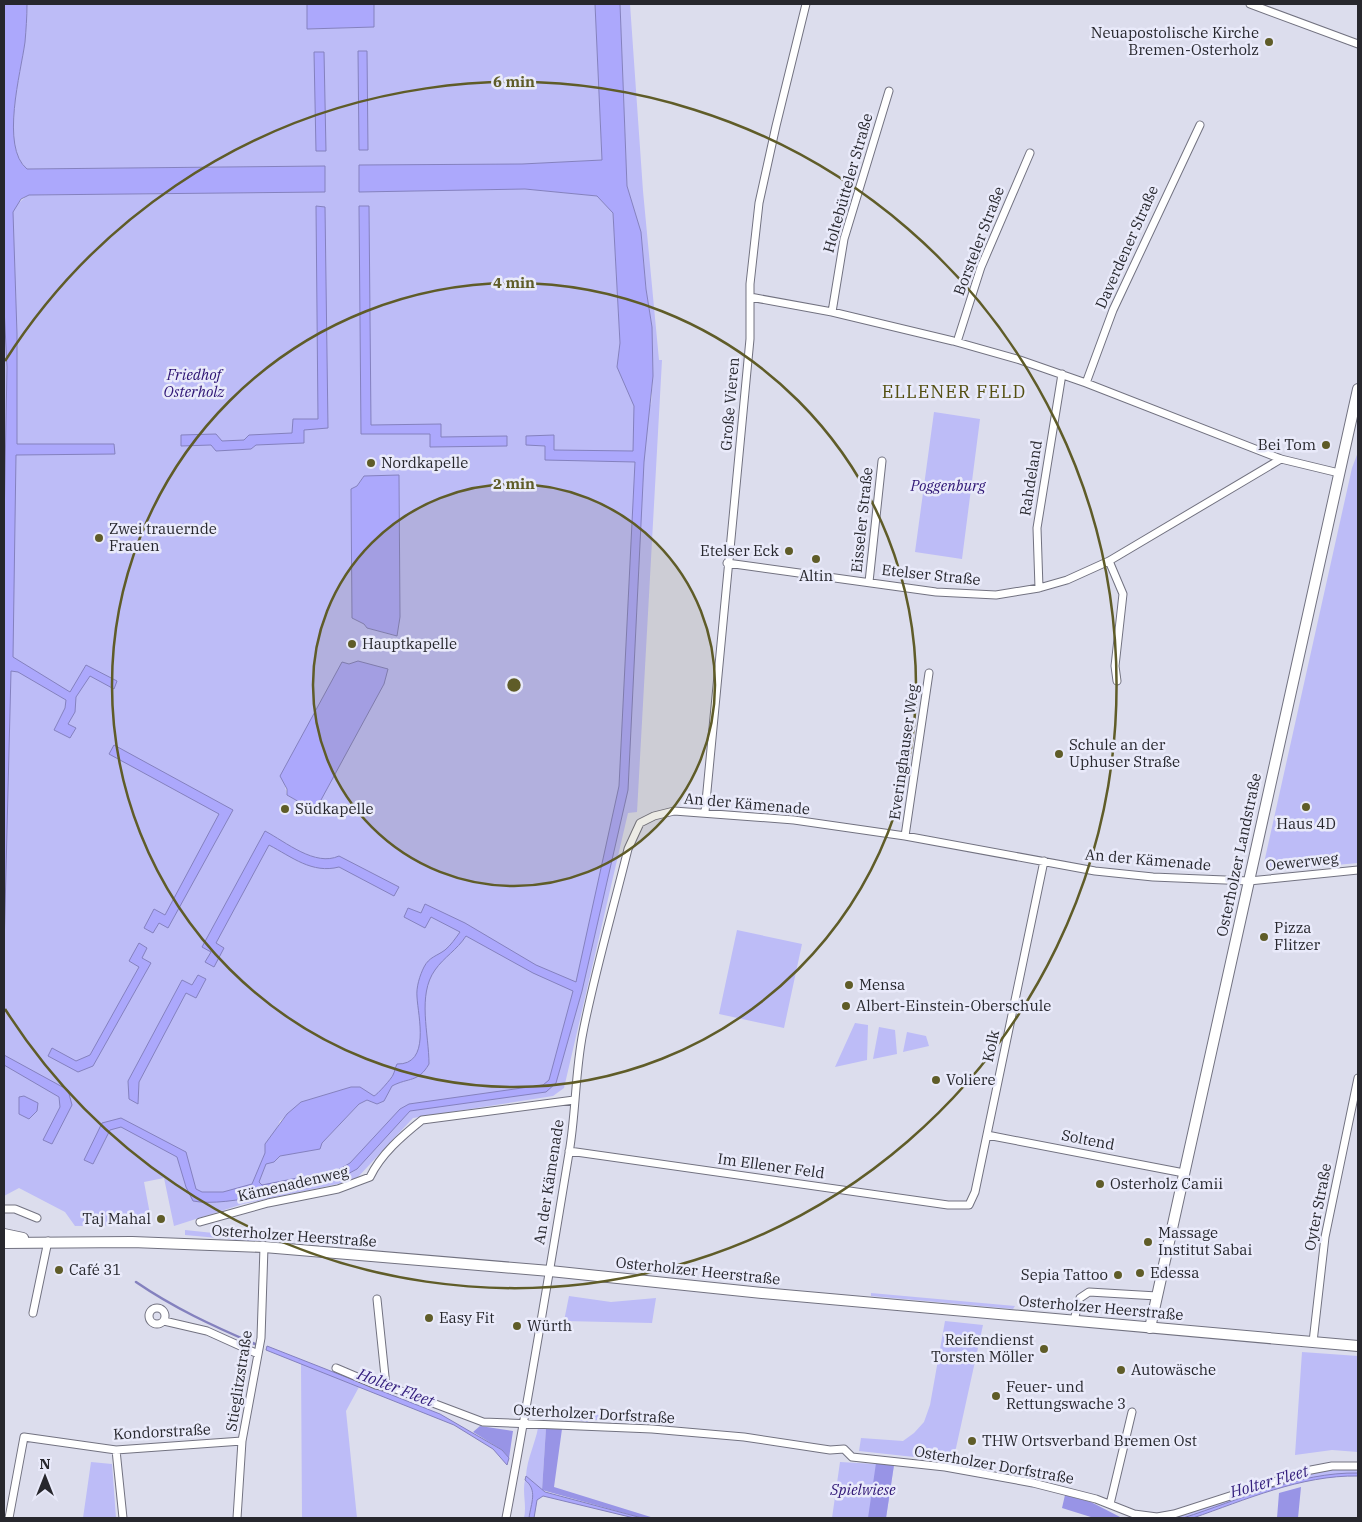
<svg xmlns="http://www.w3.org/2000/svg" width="1362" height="1522" viewBox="0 0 1362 1522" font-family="'IBM Plex Serif',serif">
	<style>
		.green { fill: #bdbcf7; fill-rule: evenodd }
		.forest { fill: #9894e6 }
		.water { fill: #aca8fc; stroke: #8481be; fill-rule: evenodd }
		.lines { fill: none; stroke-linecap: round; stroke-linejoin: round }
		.stream { stroke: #8481be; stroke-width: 2.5 }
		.minor-casing { stroke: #727280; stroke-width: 9 }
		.secondary-casing { stroke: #727280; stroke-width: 12 }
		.primary-casing { stroke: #727280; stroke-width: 12 }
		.minor { stroke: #fff; stroke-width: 7 }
		.secondary { stroke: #fff; stroke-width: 10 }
		.primary { stroke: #fff; stroke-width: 10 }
		.ring { fill: none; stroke: #5f5c28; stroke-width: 2.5 }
		.poi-dot { fill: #5f5c28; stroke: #e9eafa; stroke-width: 2 }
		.labels { text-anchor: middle; stroke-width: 5; stroke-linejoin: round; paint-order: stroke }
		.poi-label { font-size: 15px; fill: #27272d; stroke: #e9eafa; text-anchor: start }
		.street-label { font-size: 15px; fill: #27272d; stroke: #e9eafa }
		.park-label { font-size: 15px; font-style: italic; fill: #2e1474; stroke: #e9eafa }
		.water-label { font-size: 16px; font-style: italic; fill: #35207e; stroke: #e9eafa }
		.quarter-label { font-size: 18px; letter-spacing: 1px; fill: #534e10; stroke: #e9eafa }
		.centre { fill: #5f5c28; stroke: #e9eafa; stroke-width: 2.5 }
		.ring-label { font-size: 15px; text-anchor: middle; font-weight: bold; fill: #5f5c28; stroke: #e9eafa; stroke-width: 5; stroke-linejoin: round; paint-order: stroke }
	</style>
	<rect width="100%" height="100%" fill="#dcdded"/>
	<path class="green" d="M27,4H307V29L374,27V4H595L602,160L522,164L359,166L525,189L597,196L613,213L620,343L617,367L651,405L653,376L652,327L646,289L641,232L627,186L620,4H630L643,191L659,360H662L637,812L628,813L564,1088L553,1096L413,1118L358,1177L347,1182L243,1204L174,1226L164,1178L144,1182L152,1225L75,1226L65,1212L19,1188L4,1196V211L15,206L28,195L325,192V166L27,169C0,147 21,73 25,42C26,30 27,17 27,4ZM364,476H399L400,617L396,636L367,628L364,624L352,618L351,490L357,486ZM355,663L315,811L287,795L284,782L349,664ZM351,1087L367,1100L359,1104L322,1143L280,1156L274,1162L262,1160L280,1121L301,1102Z
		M934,412L980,419L962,559L915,552Z
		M1358,452V863L1270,871L1264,863L1352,468Z
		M737,930L802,944L784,1028L719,1014Z
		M855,1023L868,1025L867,1060L835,1067Z
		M879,1027L895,1030L897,1054L873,1059Z
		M907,1032L926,1036L929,1046L903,1052Z
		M185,1230L261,1238V1242L185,1235Z
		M871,1293L1015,1306L1013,1309L871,1296Z
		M569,1296L611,1302L656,1298L652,1323L564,1321Z
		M945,1321L983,1325L956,1448L951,1461L859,1451L861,1438L903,1441L914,1433L924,1422L930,1405Z
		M1302,1352L1358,1356V1452L1332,1450L1295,1455Z
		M301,1363L359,1387L346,1411L357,1518H302Z
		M542,1411L600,1415L601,1420H591L587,1422L554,1417L543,1419L541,1418Z
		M538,1428H546L542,1490L526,1476C527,1459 535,1444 538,1428Z
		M91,1462L112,1464L116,1518H83Z
		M840,1462L894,1465L886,1518H832Z
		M1331,1470H1358V1473C1298,1475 1240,1499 1183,1518H1174L1306,1474Z
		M525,1480C538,1490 531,1503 529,1518H524C527,1505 522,1493 525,1480Z"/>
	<path class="forest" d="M480,1426L513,1431L509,1458L502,1450L473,1432Z
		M546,1428L562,1429L554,1487L654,1518H642L542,1490Z
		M876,1463L894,1465L886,1518H868Z
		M1301,1487L1298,1518H1277L1279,1493Z
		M1065,1495L1091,1502L1122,1518H1094L1062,1508Z"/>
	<path class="water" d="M4,4H27C27,17 26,30 25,42C21,72 0,147 27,169L325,166V192L29,195L21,199L13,212L17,334V444H114L115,454L16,455L13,657L70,692L86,665L117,681L114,689L90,676L76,697L75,712L68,724L76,728L70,738L54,730L65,708L66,700L18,672L11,671L4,950V526L7,367L4,307Z
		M307,4H374V27L307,29Z
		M595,4H620L627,186L641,232L646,289L652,327L653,376L644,462L628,790L582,991L556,1083L546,1092L410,1111L357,1169L342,1177C305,1185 228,1208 193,1201L186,1187L177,1157L121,1127L110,1130L93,1164L84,1160L102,1123L121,1118L186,1152L196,1189L202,1192H223L252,1184L265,1153V1144L287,1114L301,1102L351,1087H360L374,1096C377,1095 392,1078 393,1075C395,1071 395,1068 397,1064C431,1065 418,1016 417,997C416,987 420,975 424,967C429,957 437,956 445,950C451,945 455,939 460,932L431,917L425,928L404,917L408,908L421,913L425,904L465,923L536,965L576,982L619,786L635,462L545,460V446L526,445V436L554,435V450L633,451L634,406L617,367L620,343L613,213L597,196L525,189L359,192V165L522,164L602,160ZM466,936L533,973L573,991L549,1080L543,1085L409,1104L400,1109L350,1163L338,1170L262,1185L259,1182L266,1164L274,1162L280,1156L320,1149L322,1143L359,1104L367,1100L377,1104L384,1101L392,1086C409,1077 418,1083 429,1064C429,1034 417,995 435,970C444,957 457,950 466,936Z
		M358,51H367L368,150H359Z
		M314,52H324L326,151H316Z
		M316,206L325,207L328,428L304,430V443L256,445L251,449L216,451L211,445L181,446V435L216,434L222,441L244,440L249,435L292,433L293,419H318Z
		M359,206H369L371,425L441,424V437L507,436V446L430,447V434H361Z
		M399,475L400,617L397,636L367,628L364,624L352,618L351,489L357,486L364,476Z
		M358,661L388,669L384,684L315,811L287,795V789L280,776L342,662L349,664Z
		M114,745L233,810L168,928L159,923L153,933L144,928L154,909L165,915L219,814L109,754Z
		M265,831C286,842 315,867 339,856L399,887L394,896L339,867C312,874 292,857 269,845L216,943L224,948L214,967L205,962L211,952L202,947Z
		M139,943L147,948L142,958L151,963L93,1066L78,1072L48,1056L52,1048L76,1061L90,1055L139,967L129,961Z
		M198,975L206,979L196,998L186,993L139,1082L138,1104L129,1099L128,1081L182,980L192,985Z
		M4,1055L68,1090L72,1105L52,1144L43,1140L60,1107L59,1097L4,1065Z
		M24,1096L38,1103L37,1111L29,1119L19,1114V1097Z
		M267,1346L440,1414L502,1450L509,1458L507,1465L493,1449L454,1425L266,1350Z
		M1358,1473V1476C1301,1475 1245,1500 1193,1518H1183C1239,1500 1299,1472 1358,1473Z
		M526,1476L545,1492L642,1518H634L543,1496L537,1500L534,1518H529C531,1503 538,1490 525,1480Z"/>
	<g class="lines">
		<path class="stream" d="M136,1282C174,1308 213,1326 255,1344"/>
		<g class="minor-casing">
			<path id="minor" d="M1250,4L1358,44
				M750,297L832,312L953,341L1020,360L1086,383L1281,459L1339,473
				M832,312L844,239L889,91
				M957,342L981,267L1030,153
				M1086,383L1113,310L1200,125
				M1109,561L1123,594L1115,666L1117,681
				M727,563L936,592L996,595L1039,588L1067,580L1109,561L1281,459
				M869,582L882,461
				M1039,588L1037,528L1062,374
				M705,812L750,339V284L759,203L776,126L806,4
				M905,836L929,673
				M987,1135L1184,1173
				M569,1151L948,1205H969L975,1192L1044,861
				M4,1209H15L37,1218
				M200,1222L268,1203L338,1189L370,1177C381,1154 402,1136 422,1120L574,1100
				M377,1299L386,1386
				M149 1316a8 8 0 1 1 16 0a8 8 0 1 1-16 0Z
				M33,1313L48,1241
				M1074,1320L1080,1298L1089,1292L1157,1296
				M164,1321L207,1331L258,1354
				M1313,1342L1325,1237L1358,1078
				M336,1368L376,1385L393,1388L483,1422L652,1429L744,1437L830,1450L844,1449L852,1457L945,1467L1033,1483L1096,1499L1134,1514L1157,1517L1174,1514L1311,1470L1332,1466H1358
				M116,1450L123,1518
				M1110,1504L1132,1412
				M9,1518L24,1437L116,1450L242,1441
				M237,1518L242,1441L261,1338L264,1247
				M506,1518C529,1397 549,1275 569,1153C576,1113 575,1072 583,1032C595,971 613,910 628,849L640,823L654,816L674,811L794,820L905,836L1095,871L1153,877L1249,881L1358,870"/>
		</g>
		<g class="secondary-casing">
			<path id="secondary" d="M1150,1328L1358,389"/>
		</g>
		<g class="primary-casing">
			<path id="primary" d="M4,1234L23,1238
				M4,1243L132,1242L264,1247L550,1271L762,1293L1358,1346"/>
		</g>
		<use href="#minor" class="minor"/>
		<use href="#secondary" class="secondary"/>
		<use href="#primary" class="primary"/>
	</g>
	<circle cx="514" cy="685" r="201" fill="#5f5c28" fill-opacity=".12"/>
	<g class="ring">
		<circle cx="514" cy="685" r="201"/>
		<circle cx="514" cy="685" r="402"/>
		<path d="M5 361A603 603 0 1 1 5 1009"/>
	</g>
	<g class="poi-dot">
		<circle cx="1269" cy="42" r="5"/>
		<circle cx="1326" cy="445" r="5"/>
		<circle cx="371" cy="463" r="5"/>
		<circle cx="99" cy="538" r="5"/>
		<circle cx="789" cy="551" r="5"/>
		<circle cx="816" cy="559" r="5"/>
		<circle cx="352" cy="644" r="5"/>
		<circle cx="1059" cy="754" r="5"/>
		<circle cx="1306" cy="807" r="5"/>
		<circle cx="285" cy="809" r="5"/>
		<circle cx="1264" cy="937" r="5"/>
		<circle cx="849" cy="985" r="5"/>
		<circle cx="846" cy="1006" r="5"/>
		<circle cx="936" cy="1080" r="5"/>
		<circle cx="1100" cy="1184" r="5"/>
		<circle cx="161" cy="1219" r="5"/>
		<circle cx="1148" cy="1242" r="5"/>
		<circle cx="59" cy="1270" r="5"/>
		<circle cx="1140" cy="1273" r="5"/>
		<circle cx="1118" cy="1275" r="5"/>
		<circle cx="429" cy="1318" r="5"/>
		<circle cx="517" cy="1326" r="5"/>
		<circle cx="1044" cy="1349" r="5"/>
		<circle cx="1121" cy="1370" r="5"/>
		<circle cx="996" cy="1396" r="5"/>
		<circle cx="972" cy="1441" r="5"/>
	</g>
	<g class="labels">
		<g class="poi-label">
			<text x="1259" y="38" text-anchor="end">Neuapostolische Kirche<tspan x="1259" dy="17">Bremen-Osterholz</tspan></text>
			<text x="1316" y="450" text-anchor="end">Bei Tom</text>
			<text x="381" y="468">Nordkapelle</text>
			<text x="109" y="534">Zwei trauernde<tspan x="109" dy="17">Frauen</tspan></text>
			<text x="779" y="556" text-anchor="end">Etelser Eck</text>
			<text x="816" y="581" text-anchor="middle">Altin</text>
			<text x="362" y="649">Hauptkapelle</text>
			<text x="1069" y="750">Schule an der<tspan x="1069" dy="17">Uphuser Straße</tspan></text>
			<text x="295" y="814">Südkapelle</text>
			<text x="1306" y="829" text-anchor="middle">Haus 4D</text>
			<text x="1274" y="933">Pizza<tspan x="1274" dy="17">Flitzer</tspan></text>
			<text x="859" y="990">Mensa</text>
			<text x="856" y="1011">Albert-Einstein-Oberschule</text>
			<text x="946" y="1085">Voliere</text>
			<text x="1110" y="1189">Osterholz Camii</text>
			<text x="151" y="1224" text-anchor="end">Taj Mahal</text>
			<text x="1158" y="1238">Massage<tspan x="1158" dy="17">Institut Sabai</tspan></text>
			<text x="69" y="1275">Café 31</text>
			<text x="1150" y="1278">Edessa</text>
			<text x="1108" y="1280" text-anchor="end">Sepia Tattoo</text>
			<text x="439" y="1323">Easy Fit</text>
			<text x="527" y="1331">Würth</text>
			<text x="1034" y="1345" text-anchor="end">Reifendienst<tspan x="1034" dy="17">Torsten Möller</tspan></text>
			<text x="1131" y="1375">Autowäsche</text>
			<text x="1006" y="1392">Feuer- und<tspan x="1006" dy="17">Rettungswache 3</tspan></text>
			<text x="982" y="1446">THW Ortsverband Bremen Ost</text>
		</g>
		<g class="street-label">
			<text transform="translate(848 183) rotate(-74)" y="5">Holtebütteler Straße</text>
			<text transform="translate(979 241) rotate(-69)" y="5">Borsteler Straße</text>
			<text transform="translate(1127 247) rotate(-66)" y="5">Daverdener Straße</text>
			<text transform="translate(730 404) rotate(-85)" y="5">Große Vieren</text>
			<text transform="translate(1031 478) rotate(-81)" y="5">Rahdeland</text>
			<text transform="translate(862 520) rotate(-84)" y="5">Eisseler Straße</text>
			<text transform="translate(931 575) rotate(6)" y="5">Etelser Straße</text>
			<text transform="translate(904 752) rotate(-82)" y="5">Everinghauser Weg</text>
			<text transform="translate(747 804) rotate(5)" y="5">An der Kämenade</text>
			<text transform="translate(1239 855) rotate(-78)" y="5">Osterholzer Landstraße</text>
			<text transform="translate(1148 860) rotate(5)" y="5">An der Kämenade</text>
			<text transform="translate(1302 862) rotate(-6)" y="5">Oewerweg</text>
			<text transform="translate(991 1046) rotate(-78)" y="5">Kolk</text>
			<text transform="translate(1088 1140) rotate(11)" y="5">Soltend</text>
			<text transform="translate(771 1166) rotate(8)" y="5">Im Ellener Feld</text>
			<text transform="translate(549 1182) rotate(-81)" y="5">An der Kämenade</text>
			<text transform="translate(293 1184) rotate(-13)" y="5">Kämenadenweg</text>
			<text transform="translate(1318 1207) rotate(-79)" y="5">Oyter Straße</text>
			<text transform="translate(294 1236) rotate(4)" y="5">Osterholzer Heerstraße</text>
			<text transform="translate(698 1271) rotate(6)" y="5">Osterholzer Heerstraße</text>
			<text transform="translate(1101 1308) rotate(5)" y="5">Osterholzer Heerstraße</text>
			<text transform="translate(239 1381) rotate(-81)" y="5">Stieglitzstraße</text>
			<text transform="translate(594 1414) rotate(3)" y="5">Osterholzer Dorfstraße</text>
			<text transform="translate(162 1432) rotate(-3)" y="5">Kondorstraße</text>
			<text transform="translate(994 1465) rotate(10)" y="5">Osterholzer Dorfstraße</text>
		</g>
		<g class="park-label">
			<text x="194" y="380">Friedhof<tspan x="194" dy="17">Osterholz</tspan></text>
			<text x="948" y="491">Poggenburg</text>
			<text x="863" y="1495">Spielwiese</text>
		</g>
		<g class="water-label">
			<text transform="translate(396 1387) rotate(21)" y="6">Holter Fleet</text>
			<text transform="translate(1269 1481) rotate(-16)" y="6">Holter Fleet</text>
		</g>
		<g class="quarter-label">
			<text x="954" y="398">ELLENER FELD</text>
		</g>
	</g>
	<circle cx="514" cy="685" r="8" class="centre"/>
	<g class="ring-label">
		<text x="514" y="87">6 min</text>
		<text x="514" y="288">4 min</text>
		<text x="514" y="489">2 min</text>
	</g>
	<rect width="1362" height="1522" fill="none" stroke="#27272d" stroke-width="10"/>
	<g transform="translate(45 1477)" stroke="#e9eafa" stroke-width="4" paint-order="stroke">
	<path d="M0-4L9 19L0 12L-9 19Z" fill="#27272d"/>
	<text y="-8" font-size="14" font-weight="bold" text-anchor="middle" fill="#27272d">N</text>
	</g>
</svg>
